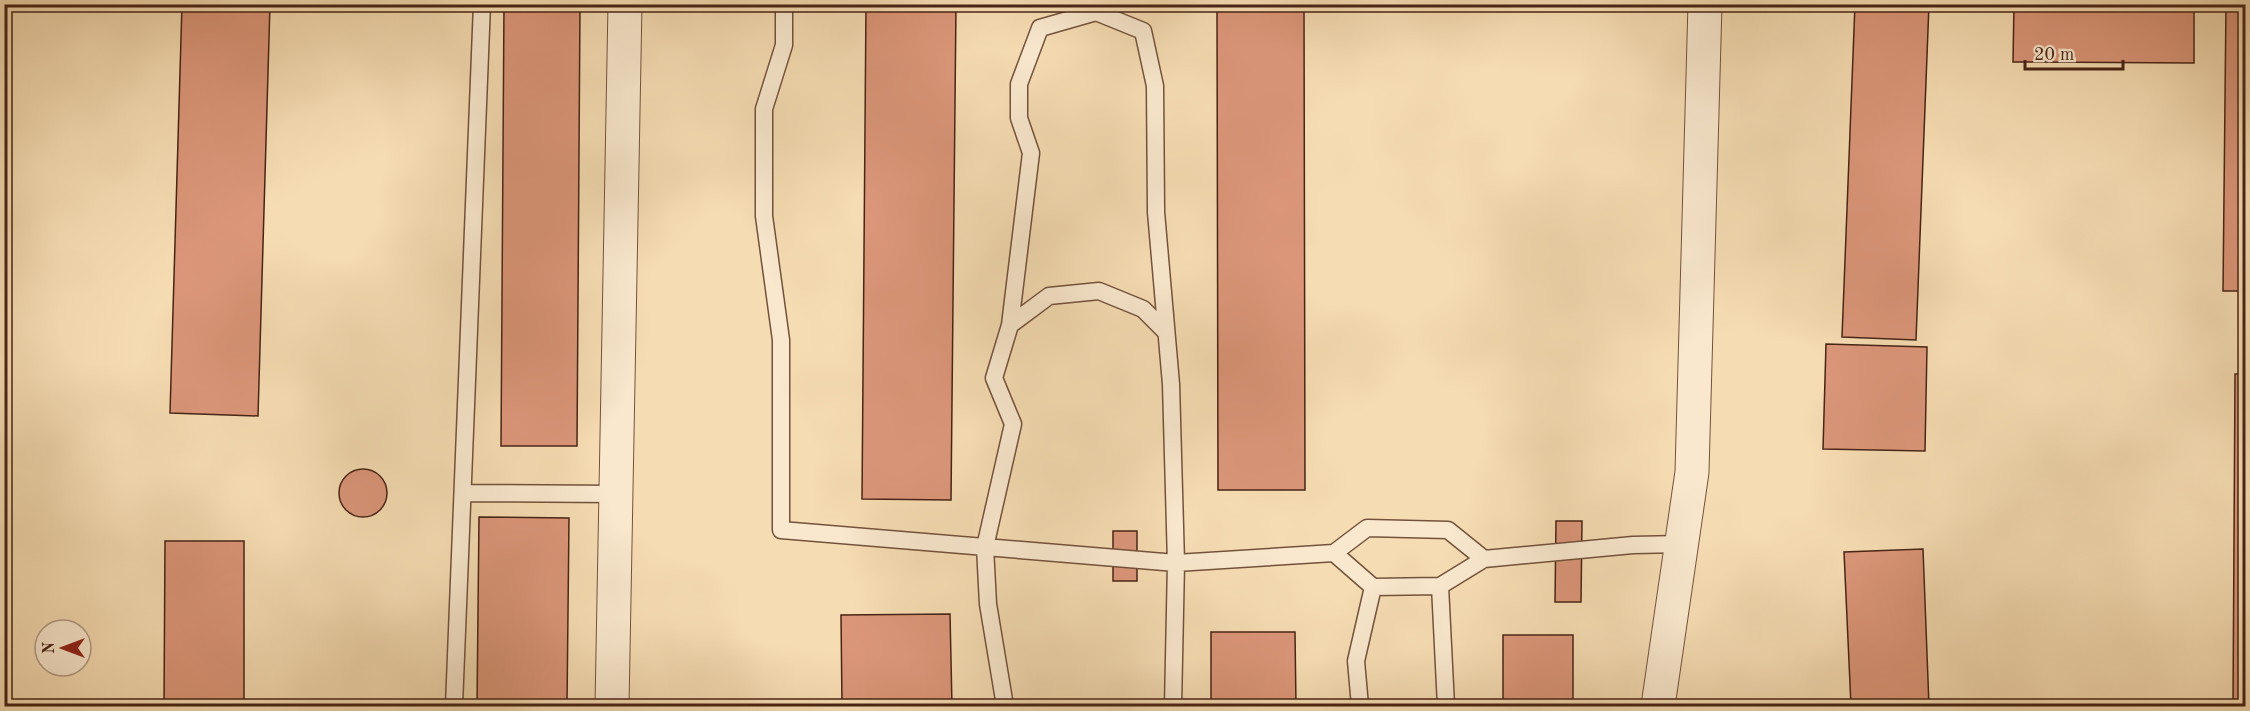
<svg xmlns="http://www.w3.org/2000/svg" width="2250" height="711" viewBox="0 0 2250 711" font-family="'Old Standard TT',serif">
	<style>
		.building { fill: #db9679; stroke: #472415; stroke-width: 1.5 }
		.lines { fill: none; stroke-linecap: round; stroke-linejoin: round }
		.lane-casing { stroke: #73523c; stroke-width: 19 }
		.street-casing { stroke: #73523c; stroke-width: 35 }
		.lane { stroke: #f9e8ce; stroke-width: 16 }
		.street { stroke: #f9e8ce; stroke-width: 33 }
	</style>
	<rect width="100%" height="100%" fill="#f6dcb3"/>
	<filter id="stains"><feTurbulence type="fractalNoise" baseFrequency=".00333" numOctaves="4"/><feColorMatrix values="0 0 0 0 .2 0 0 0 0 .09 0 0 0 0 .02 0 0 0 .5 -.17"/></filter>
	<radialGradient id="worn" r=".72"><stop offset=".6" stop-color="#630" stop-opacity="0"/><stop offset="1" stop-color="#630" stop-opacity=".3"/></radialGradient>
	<path class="building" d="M182,4H270L258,416L170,413Z
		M504,4H580L577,446H501Z
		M866,4H956L951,500L862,499Z
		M1217,4H1304L1305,490H1218Z
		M1855,4H1929L1916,340L1842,337Z
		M2014,4H2194V63L2013,62Z
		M2226,4H2246V291H2223Z
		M1826,344L1927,347L1925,451L1823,449Z
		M2235,374H2246V706H2233Z
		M339 493a24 24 0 1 1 48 0a24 24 0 1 1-48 0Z
		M479,517L569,518L567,706H477Z
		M1556,521H1582L1581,602H1555Z
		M1113,531H1137V581H1113Z
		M165,541H244V706H164Z
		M1923,549L1929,706H1851L1844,552Z
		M950,614L952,706H842L841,615Z
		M1211,632H1295L1296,706H1211Z
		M1503,635H1573V706H1503Z"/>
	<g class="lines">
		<g class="lane-casing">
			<path id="lane" d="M784,4V45L764,109V216L781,340V530L1176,563L1334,553L1367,528L1448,530L1484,559L1633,545L1683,544
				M1010,325L1049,296L1099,291L1143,309L1166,332
				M463,493L616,494
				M1334,553L1373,587L1440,586L1484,559
				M1440,586L1446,706
				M454,706L482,4
				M1005,706L988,604L985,547L1013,424L994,378L1010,325L1031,153L1019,118V84L1040,28L1096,12L1143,31L1155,86L1156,212L1171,384L1176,563L1173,706
				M1360,706L1356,661L1373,587"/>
		</g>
		<g class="street-casing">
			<path id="street" d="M612,706L625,4
				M1658,706L1692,472L1705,4"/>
		</g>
		<use href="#lane" class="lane"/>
		<use href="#street" class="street"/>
	</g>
	<rect width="2250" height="711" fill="none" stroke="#f6dcb3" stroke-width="24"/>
	<rect x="6" y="6" width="2238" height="699" fill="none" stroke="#472415" stroke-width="3"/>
	<rect x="12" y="12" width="2226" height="687" fill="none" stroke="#472415" stroke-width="1.5"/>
	<g transform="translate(63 648) rotate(270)"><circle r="28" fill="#f9e8ce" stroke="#b29a84" stroke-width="1.5"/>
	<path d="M0-4.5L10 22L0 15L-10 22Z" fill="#8f2418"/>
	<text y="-9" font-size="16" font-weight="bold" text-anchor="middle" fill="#472415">N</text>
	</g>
	<path d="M2025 60v9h98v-9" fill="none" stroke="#472415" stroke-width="3"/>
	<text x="2034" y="60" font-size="18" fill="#472415" stroke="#f9e8ce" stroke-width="4.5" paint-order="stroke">20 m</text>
	<rect width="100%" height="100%" filter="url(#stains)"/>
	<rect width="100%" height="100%" fill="url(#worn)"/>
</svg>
